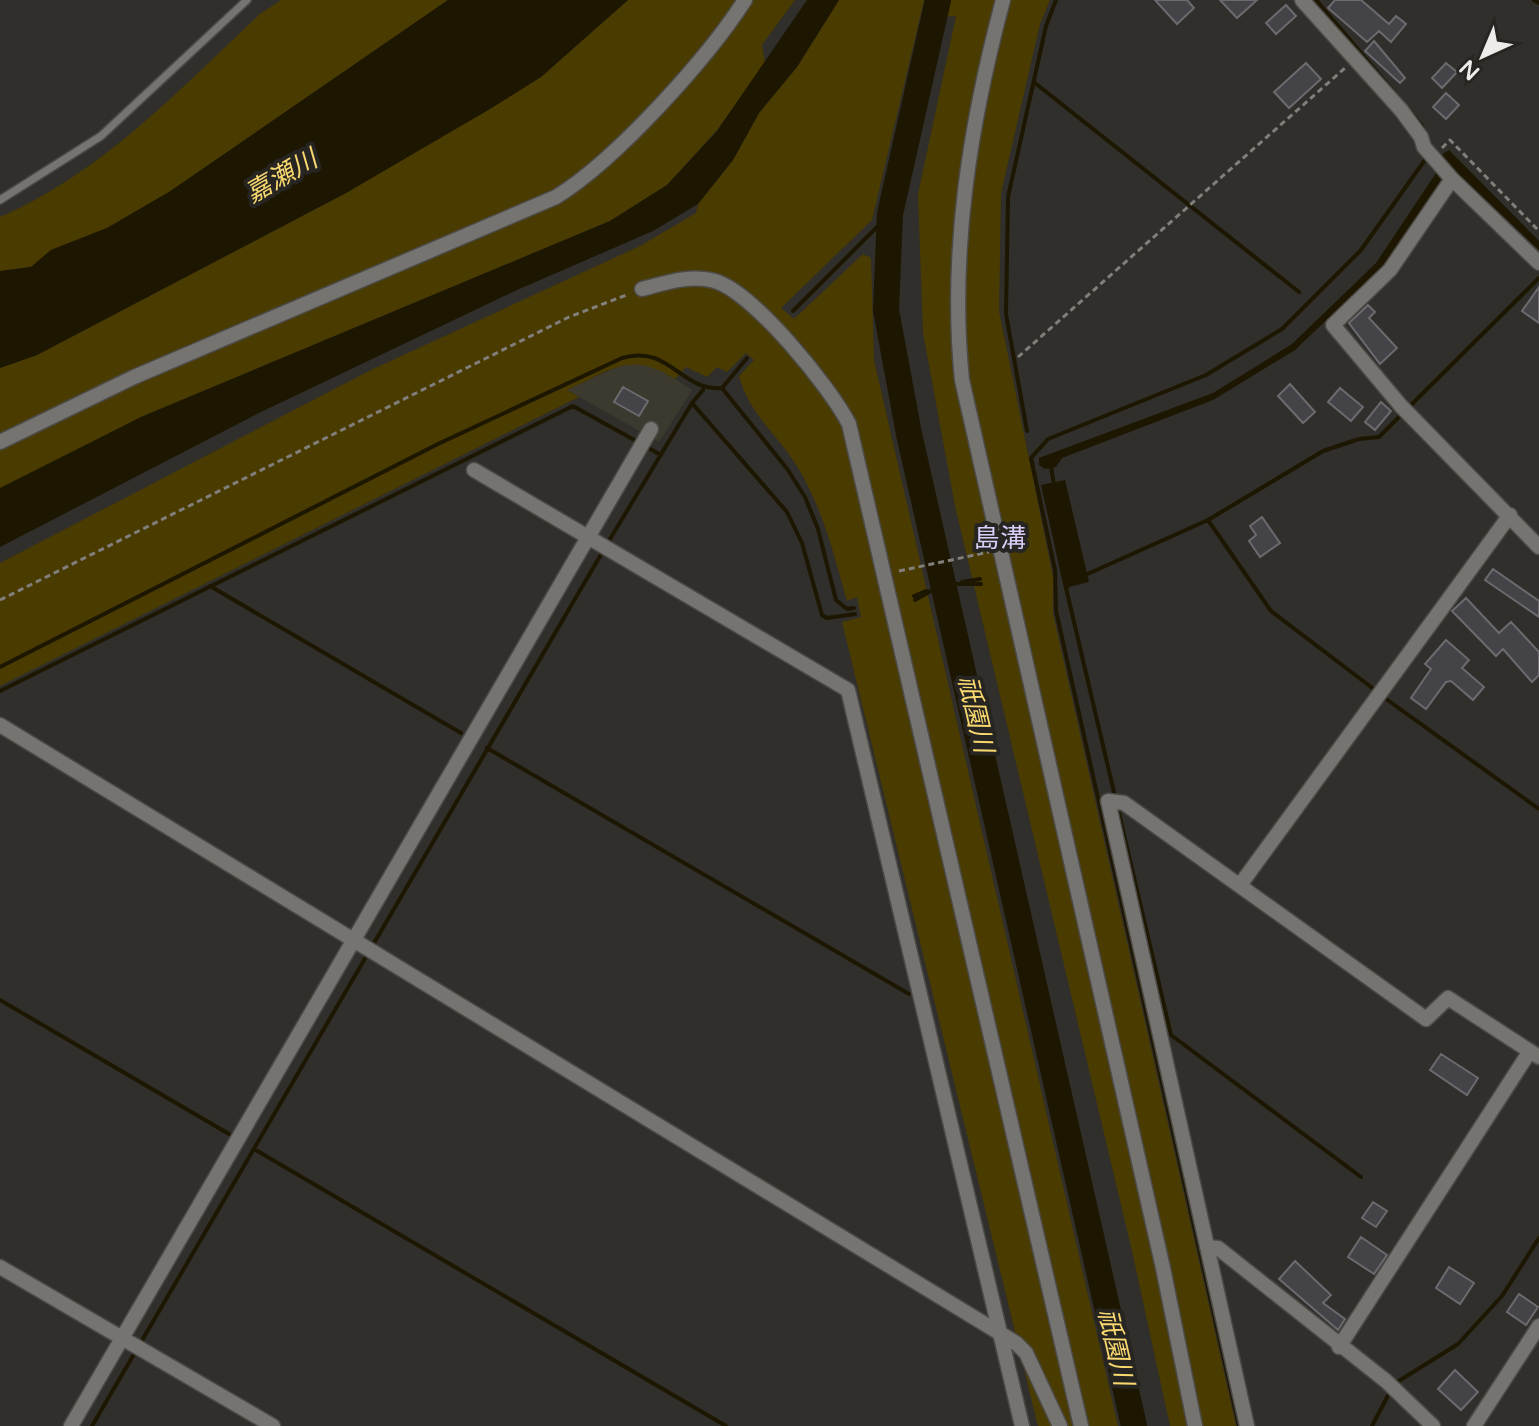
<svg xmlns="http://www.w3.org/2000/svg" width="1539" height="1426" viewBox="0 0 1539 1426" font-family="'Varela Round','Noto Sans JP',sans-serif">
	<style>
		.built { fill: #3c392e }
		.green { fill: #4a3b00 }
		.water { fill: #1d1601 }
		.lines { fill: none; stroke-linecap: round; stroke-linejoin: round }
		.stream { stroke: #1d1601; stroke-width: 4 }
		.river { stroke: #1d1601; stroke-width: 26 }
		.building { fill: #444347; stroke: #6c6a6f; stroke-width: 2 }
		.service-casing { stroke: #4c4a47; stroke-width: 10 }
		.minor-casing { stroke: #4c4a47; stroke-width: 17 }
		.path { stroke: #817f7c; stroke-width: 3; stroke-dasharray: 6 4; stroke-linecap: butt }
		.service { stroke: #767470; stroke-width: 7 }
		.minor { stroke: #767470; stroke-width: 14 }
		.labels { text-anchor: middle; stroke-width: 8; stroke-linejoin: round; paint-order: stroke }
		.water-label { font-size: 26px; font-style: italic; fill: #f8d86f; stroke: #272521 }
		.neighbourhood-label { font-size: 26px; fill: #dacef9; stroke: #272521 }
	</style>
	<rect width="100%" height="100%" fill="#312f2b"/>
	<path class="built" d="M628,362L652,364L692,390L659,442L567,390Z"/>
	<path class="green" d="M281,0H448L169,192L107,228L51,250L31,267L0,271V217C102,173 180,89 260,14Z
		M628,0H795L762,45L765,64L717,130L667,185L610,221L141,417L0,521V368L37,355L346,193L541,77Z
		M839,0H924L872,220L781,308L794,319L863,254L871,258L874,360L1118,1426H1038L842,622L861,617L857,597L847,601C834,555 823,509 798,468C778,434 750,416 739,376L754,360L746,353L727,372L717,367L707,377L686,367L675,379C629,350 612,370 567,390L579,397L0,686V563L371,370L640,246L696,213L698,204L733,160L759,113L797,67Z
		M948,0H1050L1040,24L1001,193L999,311L1053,577V614L1236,1426H1170L1132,1251L955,506L923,333L918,194L956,16L941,17Z"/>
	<path class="water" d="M448,0H628L541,77L490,109L346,193L37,355L0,368V271L31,267L51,250L107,228L169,192Z
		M807,0H839L797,67L759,113L733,160L698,204L653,231L517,290L261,412L0,547V488L141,417L610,221L667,185L717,131Z
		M1449,150L1539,241V250L1454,170L1443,179L1383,266L1295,350L1213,400L1062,458L1056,467L1045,469L1039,465V458L1213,393L1292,344L1376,263L1444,161L1441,155Z
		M1065,480L1089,582L1064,588L1041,485Z"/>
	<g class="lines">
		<path class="stream" d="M1316,0L1394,92
			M1534,0L1539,3
			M1035,83L1299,292
			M1410,111L1422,126L1429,144
			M793,311L890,214
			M722,388L788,470L805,497L818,529L836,600L847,609L854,608
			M722,388L747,358
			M692,403L703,390
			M1409,407L1539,278
			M1027,431L1006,314L1008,197L1046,26L1056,0
			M645,446L661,455
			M1051,466L1054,485
			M1208,520L1271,611L1375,690
			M607,544L692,403L787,512L802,543L822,615L827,618L855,614
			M1083,576L1208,520L1323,451L1359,439L1379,437L1403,413
			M962,582L980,579
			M1070,584L1066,588L1171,1035L1361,1177
			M210,586L461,733
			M914,596L926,591
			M915,600L943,584H981
			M0,667L438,444L622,358C670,344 679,391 722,388
			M0,691L573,406L638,442
			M1382,696L1539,809
			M487,748L909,994
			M0,1000L229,1134
			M254,1149L726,1426
			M92,1426L603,551
			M1239,1426L1056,611L1055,570L1031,458L1048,439L1206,375L1282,329L1361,250L1427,157
			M1372,1426L1394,1384L1458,1344L1502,1296L1539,1238"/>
		<path class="river" d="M938,0L890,214L886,310L909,434L1134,1426"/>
	</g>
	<path class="building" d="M1155,0H1187L1194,8L1177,24Z
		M1220,0H1257L1237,18Z
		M1335,0H1361L1389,24L1396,16L1406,24L1391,42L1379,31L1367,42L1328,8Z
		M1286,5L1296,16L1276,34L1266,23Z
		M1374,41L1405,78L1400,83L1365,51Z
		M1306,63L1321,79L1289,108L1274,92Z
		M1446,63L1457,72L1442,88L1432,78Z
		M1446,93L1459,105L1446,119L1433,107Z
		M1539,287V323L1522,311Z
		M1368,305L1375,312L1369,318L1397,348L1380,364L1349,323Z
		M1290,384L1315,412L1303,423L1278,396Z
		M623,387L648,401L639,416L614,402Z
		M1340,388L1363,407L1351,421L1328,402Z
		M1381,402L1391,411L1375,430L1365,422Z
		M1262,517L1280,543L1260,557L1249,541L1256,535L1250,526Z
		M1493,569L1539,601V617L1485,580Z
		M1466,598L1499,633L1511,622L1539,652V675L1532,682L1503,649L1496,656L1452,611Z
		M1446,640L1469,660L1462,668L1484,687L1473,700L1451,681L1446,682L1426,709L1411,698L1431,669L1425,664Z
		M1441,1054L1478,1078L1467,1095L1430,1070Z
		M1373,1202L1387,1211L1376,1227L1362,1218Z
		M1361,1237L1387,1255L1374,1274L1348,1257Z
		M1295,1261L1331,1295L1323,1303L1345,1319L1338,1330L1279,1279Z
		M1449,1267L1474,1283L1460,1304L1436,1288Z
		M1519,1294L1538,1307L1526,1325L1507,1312Z
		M1455,1370L1478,1392L1461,1410L1438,1389Z"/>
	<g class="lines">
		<g class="service-casing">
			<path id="service" d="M0,200L101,136L247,0"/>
		</g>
		<g class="minor-casing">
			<path id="minor" d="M1003,0C970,124 949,253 962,380L1163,1268L1195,1426
				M1302,0L1401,110L1421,137L1424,147L1452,179L1539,263
				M1452,179L1390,270L1333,325L1401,406L1539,547
				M642,289C665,283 691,274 715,281C754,293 830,387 849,424L1081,1426
				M0,442L134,377L556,197C616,160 707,59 745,0
				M474,470L848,690L1022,1426
				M0,725L1016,1343L1026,1353L1060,1426
				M1240,885L1510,515
				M1207,1247L1218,1248L1386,1381L1433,1426
				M0,1267L273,1426
				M1339,1347L1530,1051
				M71,1426L651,429
				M1247,1426L1108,801L1124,803L1426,1019L1448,998L1539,1057
				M1474,1426L1539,1326"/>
		</g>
		<path class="path" d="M1442,148L1450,140L1539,231
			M1018,357L1345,68
			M899,571L989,552
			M0,600L569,317L629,294"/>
		<use href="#service" class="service"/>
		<use href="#minor" class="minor"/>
	</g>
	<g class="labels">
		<g class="water-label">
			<text transform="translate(281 176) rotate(-30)" y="9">嘉瀬川</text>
			<text transform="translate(976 714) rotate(77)" y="9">祇園川</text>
			<text transform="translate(1116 1347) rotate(77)" y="9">祇園川</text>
		</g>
		<g class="neighbourhood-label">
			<text x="1000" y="547">島溝</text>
		</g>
	</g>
	<g transform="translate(1483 56) rotate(224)" stroke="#272521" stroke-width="6" paint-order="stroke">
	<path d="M0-6L14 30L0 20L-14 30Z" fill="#edece9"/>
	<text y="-12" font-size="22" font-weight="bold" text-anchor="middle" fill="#edece9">N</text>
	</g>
</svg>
